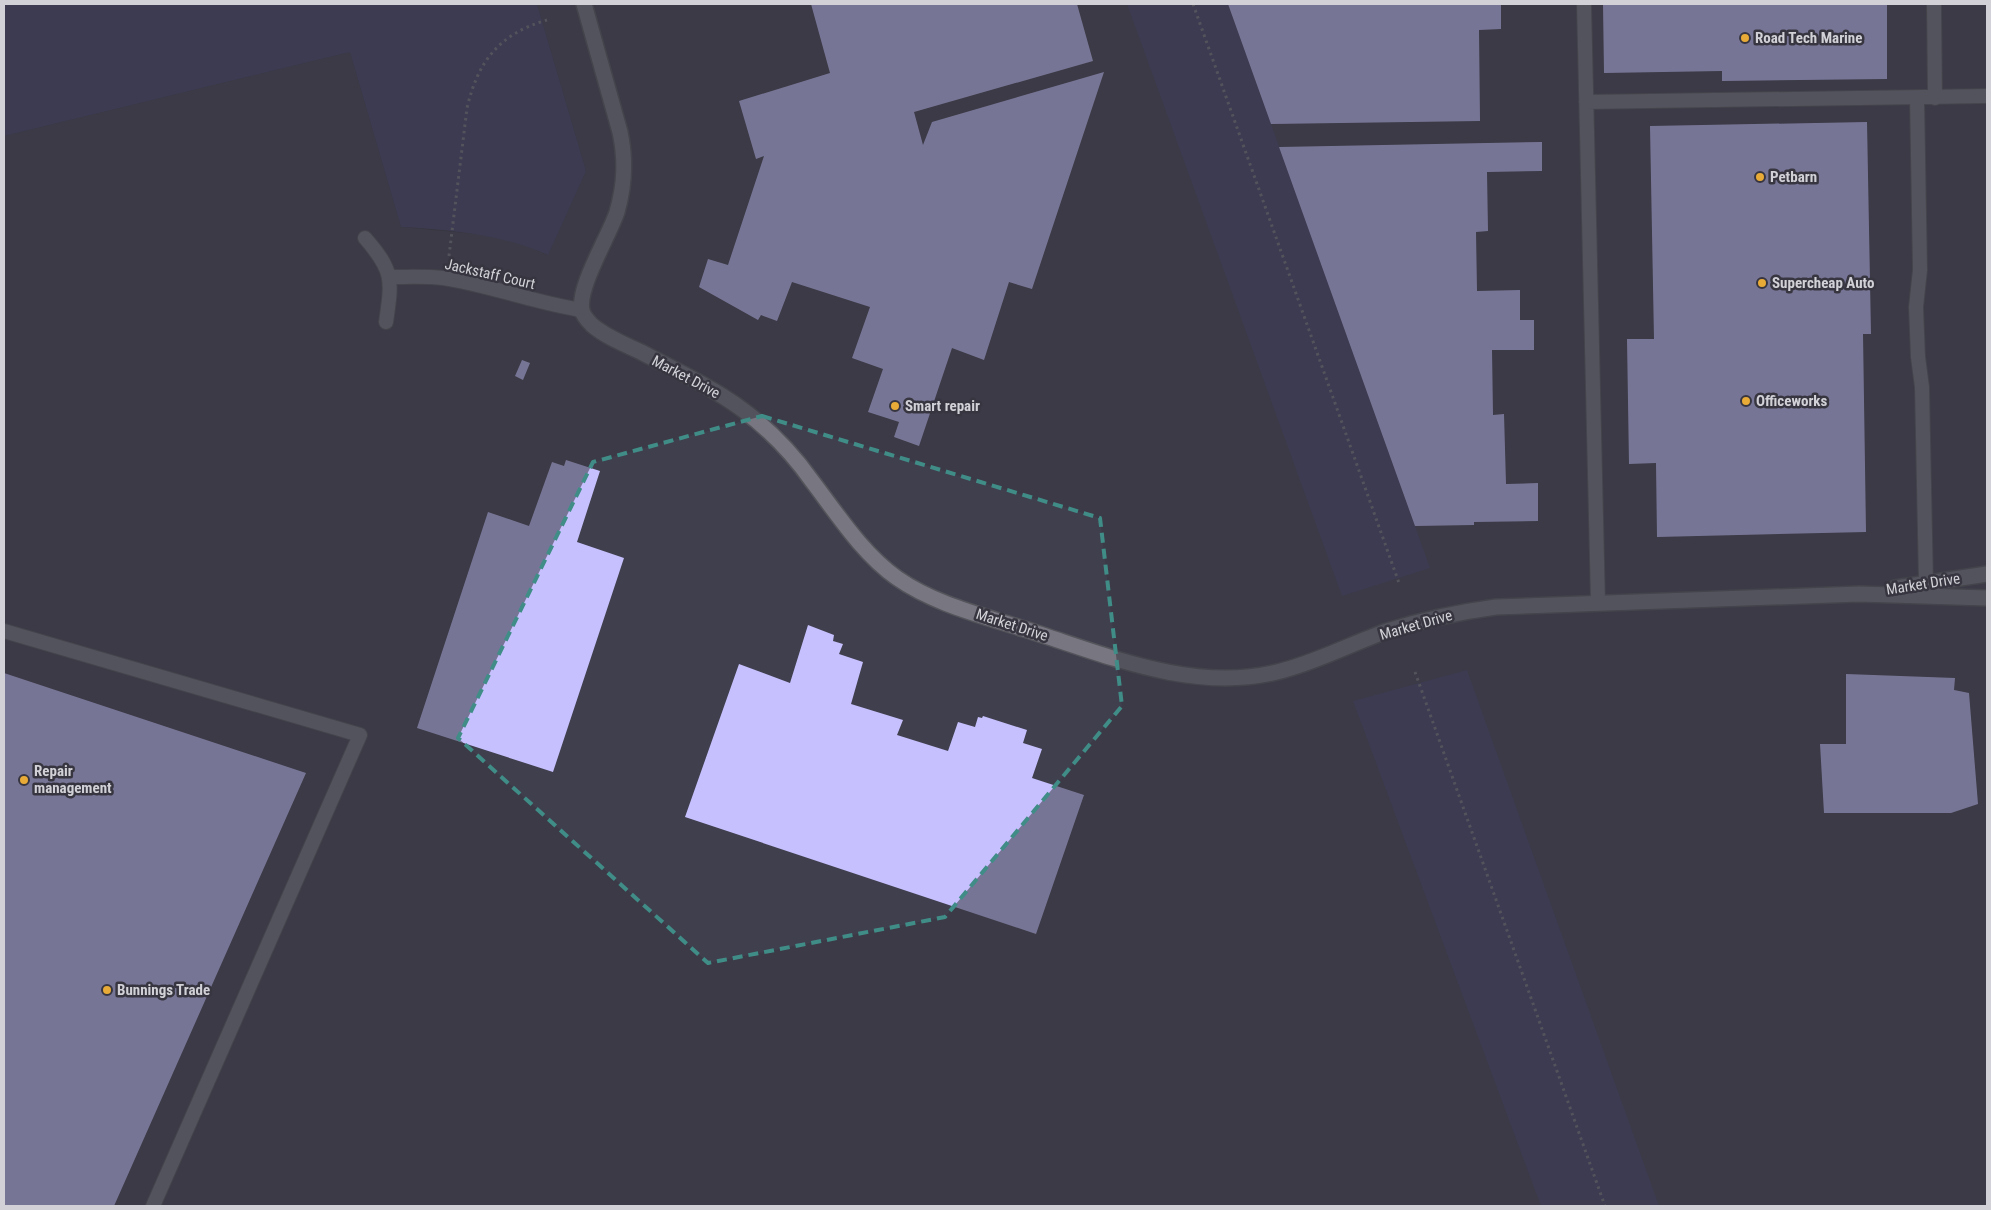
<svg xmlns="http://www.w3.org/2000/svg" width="1991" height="1210" viewBox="0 0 1991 1210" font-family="'Roboto Condensed',sans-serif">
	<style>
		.built { fill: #403f4e }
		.green { fill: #454067 }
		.building { fill: #c6c1fe }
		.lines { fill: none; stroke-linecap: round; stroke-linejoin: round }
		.lane-casing { stroke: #54545b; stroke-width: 16 }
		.street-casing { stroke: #54545b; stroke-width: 18 }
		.path { stroke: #77767f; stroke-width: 3; stroke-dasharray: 2.5 4; stroke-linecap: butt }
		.lane { stroke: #777681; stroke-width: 14 }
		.street { stroke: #777681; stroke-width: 15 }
		.marked { fill: none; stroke: #408d88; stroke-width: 4; stroke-dasharray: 10 6; stroke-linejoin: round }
		.poi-dot { fill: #e9ab37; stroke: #373640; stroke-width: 2 }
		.labels { text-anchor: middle; stroke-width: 5; stroke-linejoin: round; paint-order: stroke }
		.poi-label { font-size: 15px; font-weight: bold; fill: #d1d1d7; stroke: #373640; text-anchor: start }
		.street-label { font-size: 15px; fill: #d1d1d7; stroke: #373640 }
	</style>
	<rect width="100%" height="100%" fill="#373640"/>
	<path class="built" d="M537,4H1987V1206H4V136L350,52L401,227L487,235L524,244L547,255L586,171Z"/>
	<path class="green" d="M4,4H537L586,171L548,255C500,234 452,230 401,227L350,52L4,136Z
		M1127,4H1228L1430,568L1342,596Z
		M1467,670L1659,1206H1541L1353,701Z"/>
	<path class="building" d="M811,4H1077L1093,61L914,112L923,145L932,122L1104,72L1032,289L1009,282L984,360L952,348L919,446L894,437L899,422L868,412L883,369L852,358L870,307L792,282L777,321L761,315L758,320L699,287L708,259L728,265L764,156L756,159L739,101L830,73Z
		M1228,4H1501V29L1479,30L1480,121L1271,124Z
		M1603,4H1887V79L1722,81V71L1604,73Z
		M1867,122L1871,334H1863L1866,532L1657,537L1656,463L1629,464L1627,339H1654L1650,126Z
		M1542,142V171L1487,172L1488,231L1476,232L1477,291L1520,290V320H1534V350H1492L1493,415L1504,414L1506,484L1538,483V521L1474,522V525L1415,526L1279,147Z
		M522,360L530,363L523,380L515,376Z
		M566,460L600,471L577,542L624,558L553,772L417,728L488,512L529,526L552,462L564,466Z
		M808,625L834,635L833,641L843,644L839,654L863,662L851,704L903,720L897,735L948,751L958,722L975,727L978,717L982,718L983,716L1027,730L1023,743L1042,749L1032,778L1084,795L1036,934L685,817L739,664L790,683Z
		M4,673L306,773L114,1206H4Z
		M1846,674L1955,678L1954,690L1969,693L1978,804L1951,813H1824L1820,744H1846Z"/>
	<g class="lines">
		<g class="lane-casing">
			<path id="lane" d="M1584,4L1598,603
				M1934,4L1935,98
				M1917,98L1920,270L1916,307L1918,357L1922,387L1926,583
				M1586,102L1987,96
				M365,238C394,271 392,280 386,322
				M390,277C407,277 426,276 443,278C490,285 535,303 582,310
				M4,631L360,735L153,1206"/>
		</g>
		<g class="street-casing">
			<path id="street" d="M584,4L620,132C626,160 625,184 617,212C609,236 577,288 582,310C583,316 588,321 592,325C606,337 624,344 641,352C675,370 712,387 743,410C770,430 793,454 812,481C838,515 862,553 897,578C934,604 981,615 1024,629C1104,654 1191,693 1277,672C1315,663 1350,644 1387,631C1422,620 1459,612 1496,607L1859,594L1987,598
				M1895,588L1987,574"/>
		</g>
		<path class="path" d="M1193,4L1399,583
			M449,256L467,108C478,61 499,34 547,20
			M1415,672L1605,1206"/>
		<use href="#lane" class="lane"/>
		<use href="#street" class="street"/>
	</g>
	<path d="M0 0H1991V1210H0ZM762,416L1100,518L1122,706L945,917L708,963L458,738L593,462Z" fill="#373640" fill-opacity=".55" fill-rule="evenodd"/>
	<path class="marked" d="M762,416L1100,518L1122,706L945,917L708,963L458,738L593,462Z"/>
	<g class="poi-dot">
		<circle cx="1745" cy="38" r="5"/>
		<circle cx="1760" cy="177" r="5"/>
		<circle cx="1762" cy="283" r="5"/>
		<circle cx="1746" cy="401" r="5"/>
		<circle cx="895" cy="406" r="5"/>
		<circle cx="24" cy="780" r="5"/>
		<circle cx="107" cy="990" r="5"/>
	</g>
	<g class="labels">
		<g class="poi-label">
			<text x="1755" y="43">Road Tech Marine</text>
			<text x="1770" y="182">Petbarn</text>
			<text x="1772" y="288">Supercheap Auto</text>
			<text x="1756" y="406">Officeworks</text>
			<text x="905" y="411">Smart repair</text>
			<text x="34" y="776">Repair<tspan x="34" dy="17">management</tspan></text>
			<text x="117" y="995">Bunnings Trade</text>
		</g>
		<g class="street-label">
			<text transform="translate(490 274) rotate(13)" y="5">Jackstaff Court</text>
			<text transform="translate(686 377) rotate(28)" y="5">Market Drive</text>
			<text transform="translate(1923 584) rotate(-9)" y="5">Market Drive</text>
			<text transform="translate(1012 625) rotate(18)" y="5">Market Drive</text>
			<text transform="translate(1416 625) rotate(-16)" y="5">Market Drive</text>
		</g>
	</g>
	<rect width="1991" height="1210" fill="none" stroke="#d1d1d7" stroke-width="10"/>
</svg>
